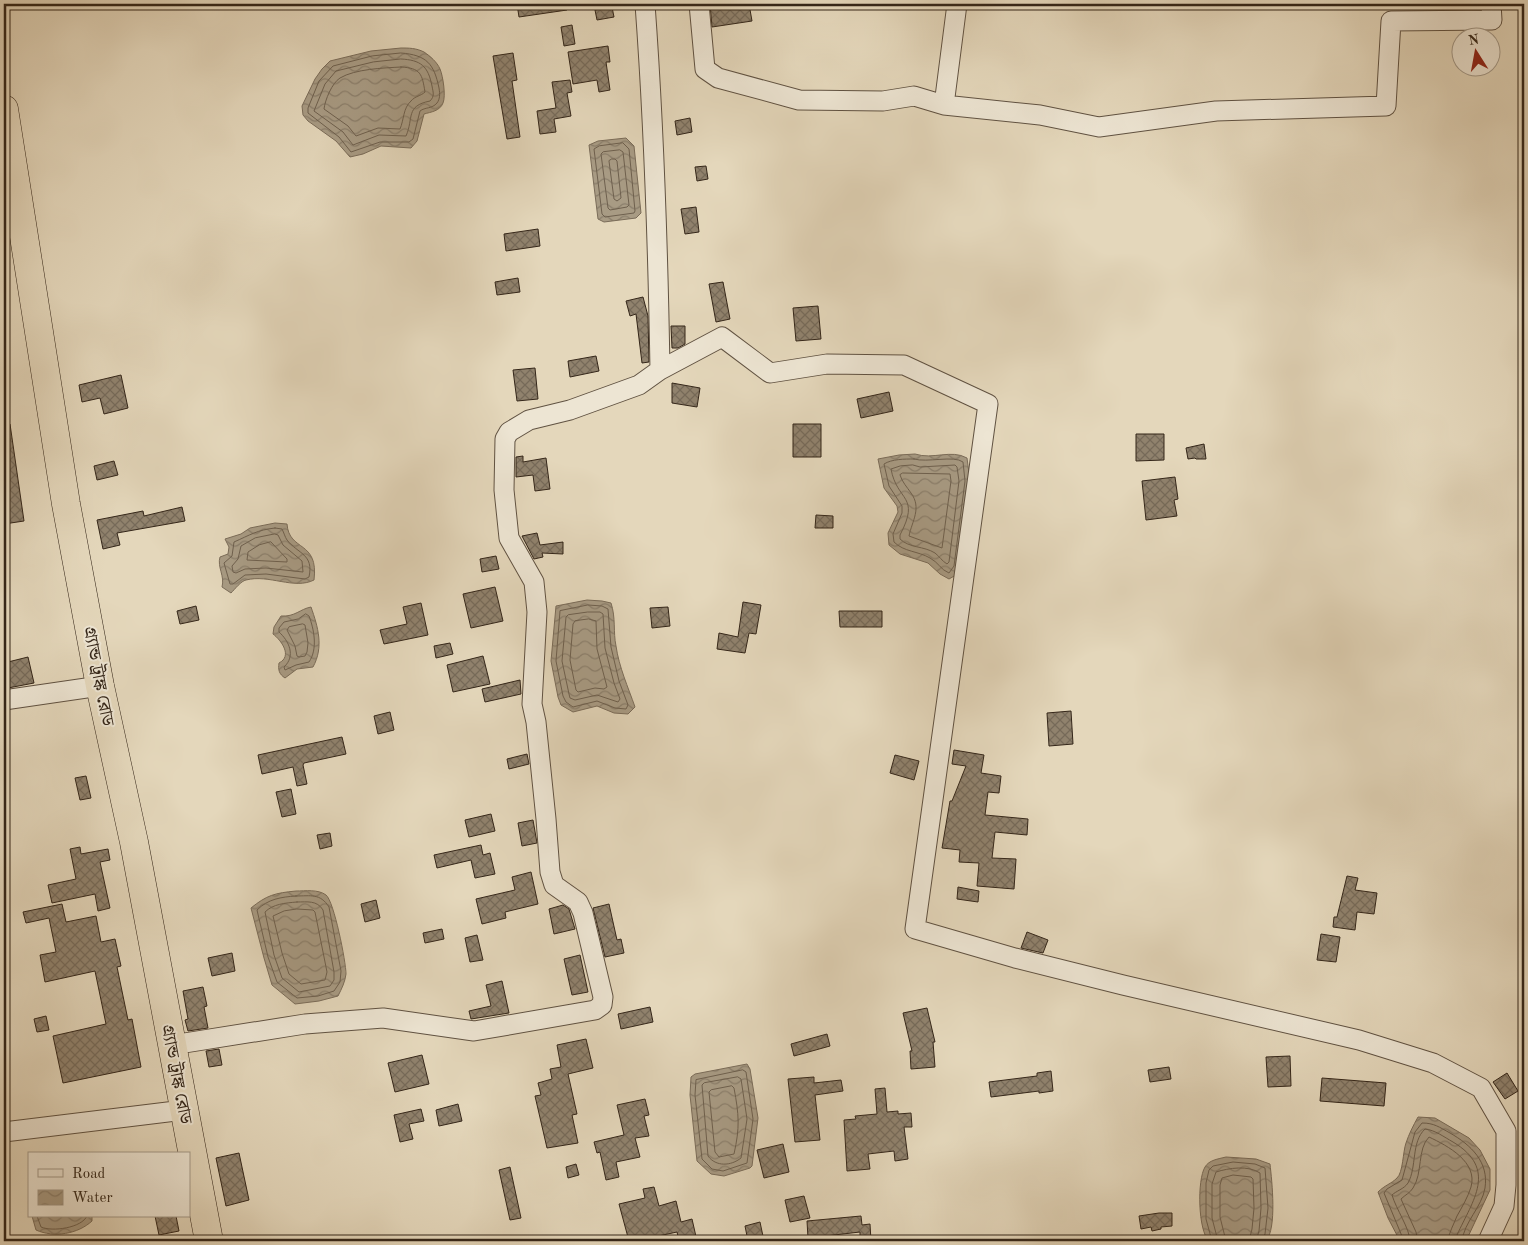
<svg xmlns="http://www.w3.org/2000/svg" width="1528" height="1245" viewBox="0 0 1528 1245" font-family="'Old Standard TT','Noto Serif Bengali',serif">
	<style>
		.water { fill: url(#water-waves); stroke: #7a6c59 }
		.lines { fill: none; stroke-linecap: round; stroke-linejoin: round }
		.shore { stroke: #6e604e; stroke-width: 1 }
		.building { fill: url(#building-cross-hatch); stroke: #342619 }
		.minor-casing { stroke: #605242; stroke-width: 21 }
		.highway-casing { stroke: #342619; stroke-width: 29 }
		.minor { stroke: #ede5d3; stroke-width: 19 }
		.highway { stroke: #e4d7bb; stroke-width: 28 }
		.labels { text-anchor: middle; stroke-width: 4; stroke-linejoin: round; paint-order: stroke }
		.street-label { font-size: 18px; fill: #342619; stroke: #ede5d3 }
	</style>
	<defs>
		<pattern id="water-waves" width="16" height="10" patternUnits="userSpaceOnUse" patternTransform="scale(1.25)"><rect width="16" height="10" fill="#a89b84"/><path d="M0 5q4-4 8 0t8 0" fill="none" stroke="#8a7e6b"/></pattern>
		<pattern id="building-cross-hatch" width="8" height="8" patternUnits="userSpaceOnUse" patternTransform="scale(1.25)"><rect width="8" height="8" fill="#90826d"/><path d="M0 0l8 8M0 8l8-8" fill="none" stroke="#766a59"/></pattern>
	</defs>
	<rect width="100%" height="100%" fill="#e4d7bb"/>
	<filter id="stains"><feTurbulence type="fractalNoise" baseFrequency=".004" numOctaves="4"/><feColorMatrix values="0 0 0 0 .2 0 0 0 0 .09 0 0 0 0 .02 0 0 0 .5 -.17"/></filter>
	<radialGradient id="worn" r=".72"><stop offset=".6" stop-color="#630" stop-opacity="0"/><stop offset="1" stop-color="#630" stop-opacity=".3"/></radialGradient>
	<path class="water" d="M401,48C409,48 416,48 424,52C430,56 437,62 440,69C443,76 446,96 443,103C440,111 431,112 424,114L417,141L411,148L381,146L363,154L350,157L336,141L308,121L303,115L302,106L315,79L322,69L330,61L371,51Z
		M626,138L634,146L641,213L636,218L604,222L598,219L589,145L598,141Z
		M915,454C933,460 951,449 967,458L970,481L956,575L949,579L940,574L928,563L900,554L889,545L888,533L898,512L897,506L884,488L878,459L899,455Z
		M275,523L287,524C289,552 319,540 314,580C294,590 269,574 246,580C241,581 235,589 231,593L222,587C225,576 217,567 220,557L228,554L229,547L225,539L241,534L250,528Z
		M587,600L602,601L611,603C616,618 613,632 616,646C619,667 628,687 635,707L628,714L614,713L597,706L573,712L561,705L558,697L551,661L556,606Z
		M311,607C318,627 324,647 313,667L297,669L285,678C279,674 278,670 279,663C293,656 281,640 273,634L274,627L281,616C295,617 300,609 311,607Z
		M296,891C305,891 318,889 326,895C334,901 346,962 346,974C345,982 342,988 338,996L319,1001L295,1004L272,985L264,958L251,908C267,895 275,893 296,891Z
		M747,1064L750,1069L758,1118L752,1166L750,1168L724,1176L711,1174L697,1161L690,1095L691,1077L695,1074Z
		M1418,1117L1435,1118L1469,1138L1480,1150L1490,1169V1190L1466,1241H1400L1388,1218L1378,1192C1385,1185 1391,1184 1397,1178C1403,1173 1403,1151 1406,1143C1409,1134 1413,1126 1418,1117Z
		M1226,1157L1256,1159L1270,1164C1272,1182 1277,1228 1266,1241H1209C1198,1231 1197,1180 1205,1167C1209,1160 1218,1159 1226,1157Z
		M32,1216H92V1221C78,1234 54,1238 36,1230Z"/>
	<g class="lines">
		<path class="shore" d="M401,53C427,55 434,64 439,88C440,94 440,99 437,103C432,109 425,107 420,111L413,139L409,142H380L351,152L339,137L308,113V108L319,81L333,66L372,56Z
			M401,59C421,60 428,66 432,86C433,92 435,96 430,101C405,106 414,118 406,136L379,135L353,145L343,132L314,111L325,84L336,71L373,62Z
			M401,67C421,68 422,74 425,92C421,96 415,96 411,101C403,108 404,120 400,129L378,128L356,136L348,126L324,109C325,100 332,83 340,78C355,69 383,68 401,67Z
			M623,143L629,149L635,211L634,213L605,217L602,214L594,149L599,146Z
			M620,150L623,152L629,205L627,207L610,210L608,208L601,154L603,152Z
			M612,159H615L617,161L621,198L617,201L614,199L609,161Z
			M914,459C927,463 954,455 963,462L965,481L954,566L949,573C941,570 938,562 930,558C918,551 904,552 894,542L893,534L902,513V506L889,486L884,464C892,459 904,459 914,459Z
			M913,465L920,467L955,465L957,467L959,481L949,562L947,564C942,561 939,556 935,553C924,546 909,548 900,539V535C921,495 897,502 891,469L900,466Z
			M903,473L950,474L951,481L942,548L909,536C912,521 922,508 911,493C907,487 902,482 900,475Z
			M275,528L282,529C284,533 285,537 287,540C298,554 314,554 309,577L305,579L266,574L245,575L233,584H230L224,563L232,556L234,542C250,535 257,530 275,528Z
			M275,534L278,535L283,545L302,561L303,572L266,568L245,569L236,573L233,572L232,566L238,559L241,546L255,538Z
			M271,542L287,559V562L247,560L248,552L259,545Z
			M588,605L602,606L608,609L611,647L619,681L628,705L626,709L615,708L597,701L573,707L566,702L563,696L556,661L560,611Z
			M588,612H600L603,614L605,648L614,683L620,699L618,702L597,695L575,700L570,698L569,694L562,661L566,617L568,615Z
			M306,614L309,616C314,629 318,649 309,662L296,665L285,670L284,667C296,656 289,641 279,632V628L284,622L298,619Z
			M589,619L596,621L597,649L607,687L604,689L595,688L578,692L576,690L570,660L573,624L575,621Z
			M303,624L305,625L308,643L307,652L305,656L299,657L297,656L295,646L287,630L289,627Z
			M296,896C311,896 320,893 329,907L341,971L340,982L334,991L318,996L297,998L277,982L268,957L257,910C268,899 281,897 296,896Z
			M297,902C307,902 317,900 323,910L334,972V980L330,986L299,992L282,978L274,955L265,912C273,904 285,903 297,902Z
			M297,909L313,910L315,912L327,972L325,980L301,984L289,974L282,953L273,916L284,911Z
			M743,1070L746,1072L753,1119L747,1163L723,1171L712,1169L702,1159L695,1095L696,1080Z
			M738,1077L741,1079L747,1119L741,1158C731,1166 716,1167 708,1156L702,1085L704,1083Z
			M732,1086L734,1088C739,1115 740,1127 734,1154L719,1157L715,1152L709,1092L711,1090Z
			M37,1216L41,1227C52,1232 82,1228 87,1216
			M1212,1241L1206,1219V1183L1209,1170L1213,1166L1233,1162L1255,1164L1265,1168L1268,1208L1265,1234L1262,1241
			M1218,1241L1212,1218V1184L1216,1172C1229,1168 1248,1165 1260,1173L1261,1208L1259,1231L1256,1241
			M1226,1241L1220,1217V1185L1222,1178L1233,1175L1251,1177L1253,1179L1254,1208L1252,1229L1249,1241
			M1404,1241L1384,1193L1387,1189L1402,1180L1415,1132L1422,1123C1434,1123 1439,1127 1450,1133C1471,1145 1489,1162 1485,1188C1482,1207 1464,1222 1462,1241
			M1410,1241C1410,1229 1396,1209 1392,1195C1396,1191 1404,1189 1408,1183C1417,1167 1411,1142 1425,1129C1435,1130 1444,1137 1453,1142C1498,1169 1473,1200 1457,1235L1456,1241
			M1418,1241L1416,1232L1401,1199C1405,1195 1410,1193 1413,1188C1423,1173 1417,1149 1429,1137C1448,1146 1478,1162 1471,1187C1468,1197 1462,1207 1457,1216C1454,1224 1449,1232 1448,1241"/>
	</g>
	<path class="building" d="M517,4H566L567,10L519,17Z
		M710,4H749L752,21L712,27Z
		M612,7L614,17L597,20L595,10Z
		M572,25L575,44L564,46L561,27Z
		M608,46L610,62H606L610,90L599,92L597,80L573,84L568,52Z
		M513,53L517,80L512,81L520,137L507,139L493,56Z
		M570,80L572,92L567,93L571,116L554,119L556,132L540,134L537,111L556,108L552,82Z
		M690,118L692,132L677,135L675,121Z
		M706,166L708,179L697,181L695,167Z
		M696,207L699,232L685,234L681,209Z
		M538,229L540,246L506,251L504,234Z
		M518,278L520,292L497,295L495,282Z
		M723,282L730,319L716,322L709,284Z
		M643,297L648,316L649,362L642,363L636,314L630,316L626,301Z
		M818,306L821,339L796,341L793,308Z
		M671,326H685V344L678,348H672Z
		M596,356L599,371L570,377L568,361Z
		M535,368L538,399L517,401L513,370Z
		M121,375L128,408L104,414L100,398L82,402L79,385Z
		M672,383L700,388L697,407L672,403Z
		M889,392L893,411L861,418L857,399Z
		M10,424L24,521L4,524V425Z
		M793,424H821V457H793Z
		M1136,434H1164V460L1136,461Z
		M1204,444L1206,459H1196L1195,458L1188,459L1186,448Z
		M523,456V462L546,458L550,489L535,491L533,475L516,477V457Z
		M114,461L118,475L97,480L94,466Z
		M1175,477L1178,499L1174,500L1177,516L1146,520L1142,481Z
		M182,507L185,521L117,533L120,545L103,549L97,520L143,511L144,516Z
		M816,515L833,516V528H815Z
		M537,533L540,545L563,542V554L542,553L543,557L534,559L522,536Z
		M496,556L499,569L482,572L480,559Z
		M495,587L503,621L471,628L463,594Z
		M743,602L761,605L756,634L749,633L745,653L717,649L719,633L738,637Z
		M421,603L428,635L384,644L380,630L407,624L403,607Z
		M196,606L199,620L180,624L177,611Z
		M668,607L670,626L652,628L650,608Z
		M839,611H882V627H840Z
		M450,643L453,654L436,658L434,646Z
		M483,656L490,684L453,692L447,665Z
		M28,657L34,683L8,688L4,663Z
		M520,680L521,694L485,702L482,689Z
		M1071,711L1073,744L1049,746L1047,713Z
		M390,712L394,730L378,734L374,716Z
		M342,737L346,754L304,763L303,765L307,784L297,786L293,767L262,774L258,755Z
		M954,750L984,755L981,773L1001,776L999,793L988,792L985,815L1028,819L1027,835L995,832L992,858L1016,859L1014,889L977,886L979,863L959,862L960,850L942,848L950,801H952L966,766L952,764Z
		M527,754L529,764L509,769L507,759Z
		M895,755L919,761L914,780L890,773Z
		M86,776L91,798L80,800L75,778Z
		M291,789L296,814L282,817L276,792Z
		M491,814L495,831L469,837L465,820Z
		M533,820L537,843L522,846L518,823Z
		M330,833L332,846L320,849L317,835Z
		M481,845L483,855L490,853L495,874L475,878L471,860L437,868L434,855Z
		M80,847L81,854L108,849L110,860L100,862L110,908L98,911L95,894L52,903L48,885L76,879L70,849Z
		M531,872L538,904L505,912L506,918L482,924L476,899L515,890L512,877Z
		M1347,876L1358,878L1355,890L1377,893L1374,914L1357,912L1355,930L1333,927L1334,917H1337Z
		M958,887L979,891L978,902L957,899Z
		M376,900L380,918L365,922L361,904Z
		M62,904L66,922L96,916L101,942L115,939L121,966L117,967L128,1020L132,1019L141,1067L63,1083L53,1036L106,1024L95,971L45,982L40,955L56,952L49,918L26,923L23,912Z
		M609,904L617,940L621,939L624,953L605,957L593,908Z
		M563,905L569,909L575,929L554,934L549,909Z
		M442,929L444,939L425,943L423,933Z
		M1027,932L1048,940L1043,953L1021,948Z
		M1321,934L1340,937L1336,962L1317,960Z
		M477,935L483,960L470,962L465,938Z
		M232,953L235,971L212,976L208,958Z
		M580,955L588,992L572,995L564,959Z
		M502,981L509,1013L471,1019L469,1011L491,1006L486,985Z
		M203,987L207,1006L204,1007L208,1028L188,1031L185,1020L188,1019L183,991Z
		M650,1007L653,1022L621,1029L618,1014Z
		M927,1008L935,1042H933L935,1067L911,1069L910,1051H912L903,1013Z
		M46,1016L49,1030L37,1032L34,1019Z
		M827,1034L830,1046L794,1056L791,1044Z
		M586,1039L593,1068L568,1074L577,1114L572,1115L578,1143L547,1148L535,1096L541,1095L538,1083L552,1079L550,1069L561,1067L557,1045Z
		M219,1049L222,1065L209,1067L206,1051Z
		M422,1055L429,1084L395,1092L388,1063Z
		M1290,1056L1291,1086L1268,1087L1266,1057Z
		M1169,1067L1171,1079L1150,1082L1148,1070Z
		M1051,1071L1053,1091L1039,1093V1091L991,1097L989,1082L1037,1076V1073Z
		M1507,1073L1518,1091L1505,1099L1493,1082Z
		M814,1077V1083L841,1080L843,1091L815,1095L820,1140L795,1142L788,1079Z
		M1322,1078L1386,1083L1384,1106L1320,1101Z
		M885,1088L887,1112L898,1111V1114L911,1113L912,1127H904L908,1159L895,1161L894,1151L868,1154L870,1169L847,1171L844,1120L856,1119L855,1116L877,1114L875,1089Z
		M645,1099L649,1115L644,1116L649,1136L635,1138L640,1157L616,1162L619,1177L606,1180L600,1152L597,1153L594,1142L624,1135L617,1105Z
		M458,1104L462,1121L439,1126L436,1110Z
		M421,1109L424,1121L409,1124L413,1139L400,1142L394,1115Z
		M783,1144L789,1172L764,1178L757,1150Z
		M239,1153L249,1200L226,1206L216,1158Z
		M576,1164L579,1175L568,1178L566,1167Z
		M510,1167L521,1218L510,1220L499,1170Z
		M654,1187L659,1206L676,1201L681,1222L692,1219L697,1241H679L677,1232L649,1238L650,1241H629L619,1204L645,1198L643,1189Z
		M804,1196L810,1218L790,1222L785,1200Z
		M1159,1213H1172V1226L1161,1227V1229L1152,1231L1151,1227L1141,1229L1139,1216Z
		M155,1216H176L179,1231L159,1235Z
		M861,1216L862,1225L870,1224L871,1241H860V1232L808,1238L807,1221Z
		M760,1222L764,1241H748L745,1226Z"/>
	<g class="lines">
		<g class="minor-casing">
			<path id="minor" d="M699,4L705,69L718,78L799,100L883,101L914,96L944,105L1040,115L1099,127L1216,111L1386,106L1391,21L1492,20L1491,4
				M944,105L957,4
				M660,370L722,337L770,373L827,364L904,365L988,404L915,929L1015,958L1123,985L1359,1040L1433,1063L1481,1088L1506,1131V1185L1504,1206L1488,1241
				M4,700L100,686
				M172,1045L305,1024L383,1018L474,1031L595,1010L602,1005L603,997L583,913L578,902L554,885L550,872L546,819L536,722L532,704L537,612L534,582L509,538L504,490L505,439L509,432L529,420L570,410L639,385L660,370C658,248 654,126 645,4
				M4,1132L184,1110"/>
		</g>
		<g class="highway-casing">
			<path id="highway" d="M4,109L66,504L100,686L134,842L209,1241"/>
		</g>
		<use href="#minor" class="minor"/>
		<use href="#highway" class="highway"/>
	</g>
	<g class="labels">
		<g class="street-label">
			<text transform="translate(99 676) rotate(79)" y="6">গ্র্যান্ড ট্রাঙ্ক রোড</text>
			<text transform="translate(177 1074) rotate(79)" y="6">গ্র্যান্ড ট্রাঙ্ক রোড</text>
		</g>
	</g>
	<rect width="1528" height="1245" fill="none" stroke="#e4d7bb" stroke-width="20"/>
	<rect x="5" y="5" width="1518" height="1235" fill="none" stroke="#342619" stroke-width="2.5"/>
	<rect x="10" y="10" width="1508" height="1225" fill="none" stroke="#342619"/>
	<rect x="28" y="1152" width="162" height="65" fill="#ede5d3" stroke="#a39989"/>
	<rect x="38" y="1169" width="25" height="8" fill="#ede5d3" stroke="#a39989"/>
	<text x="72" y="1178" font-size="15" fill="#342619">Road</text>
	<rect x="38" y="1190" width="25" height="15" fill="url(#water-waves)" stroke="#a39989"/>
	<text x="72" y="1202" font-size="15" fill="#342619">Water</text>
	<g transform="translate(1476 52) rotate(349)"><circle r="24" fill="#ede5d3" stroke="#a39989"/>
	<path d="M0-4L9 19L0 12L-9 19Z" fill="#8f2418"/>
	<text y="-8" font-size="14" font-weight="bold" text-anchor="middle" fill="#342619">N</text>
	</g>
	<rect width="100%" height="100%" filter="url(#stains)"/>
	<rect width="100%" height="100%" fill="url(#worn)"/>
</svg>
